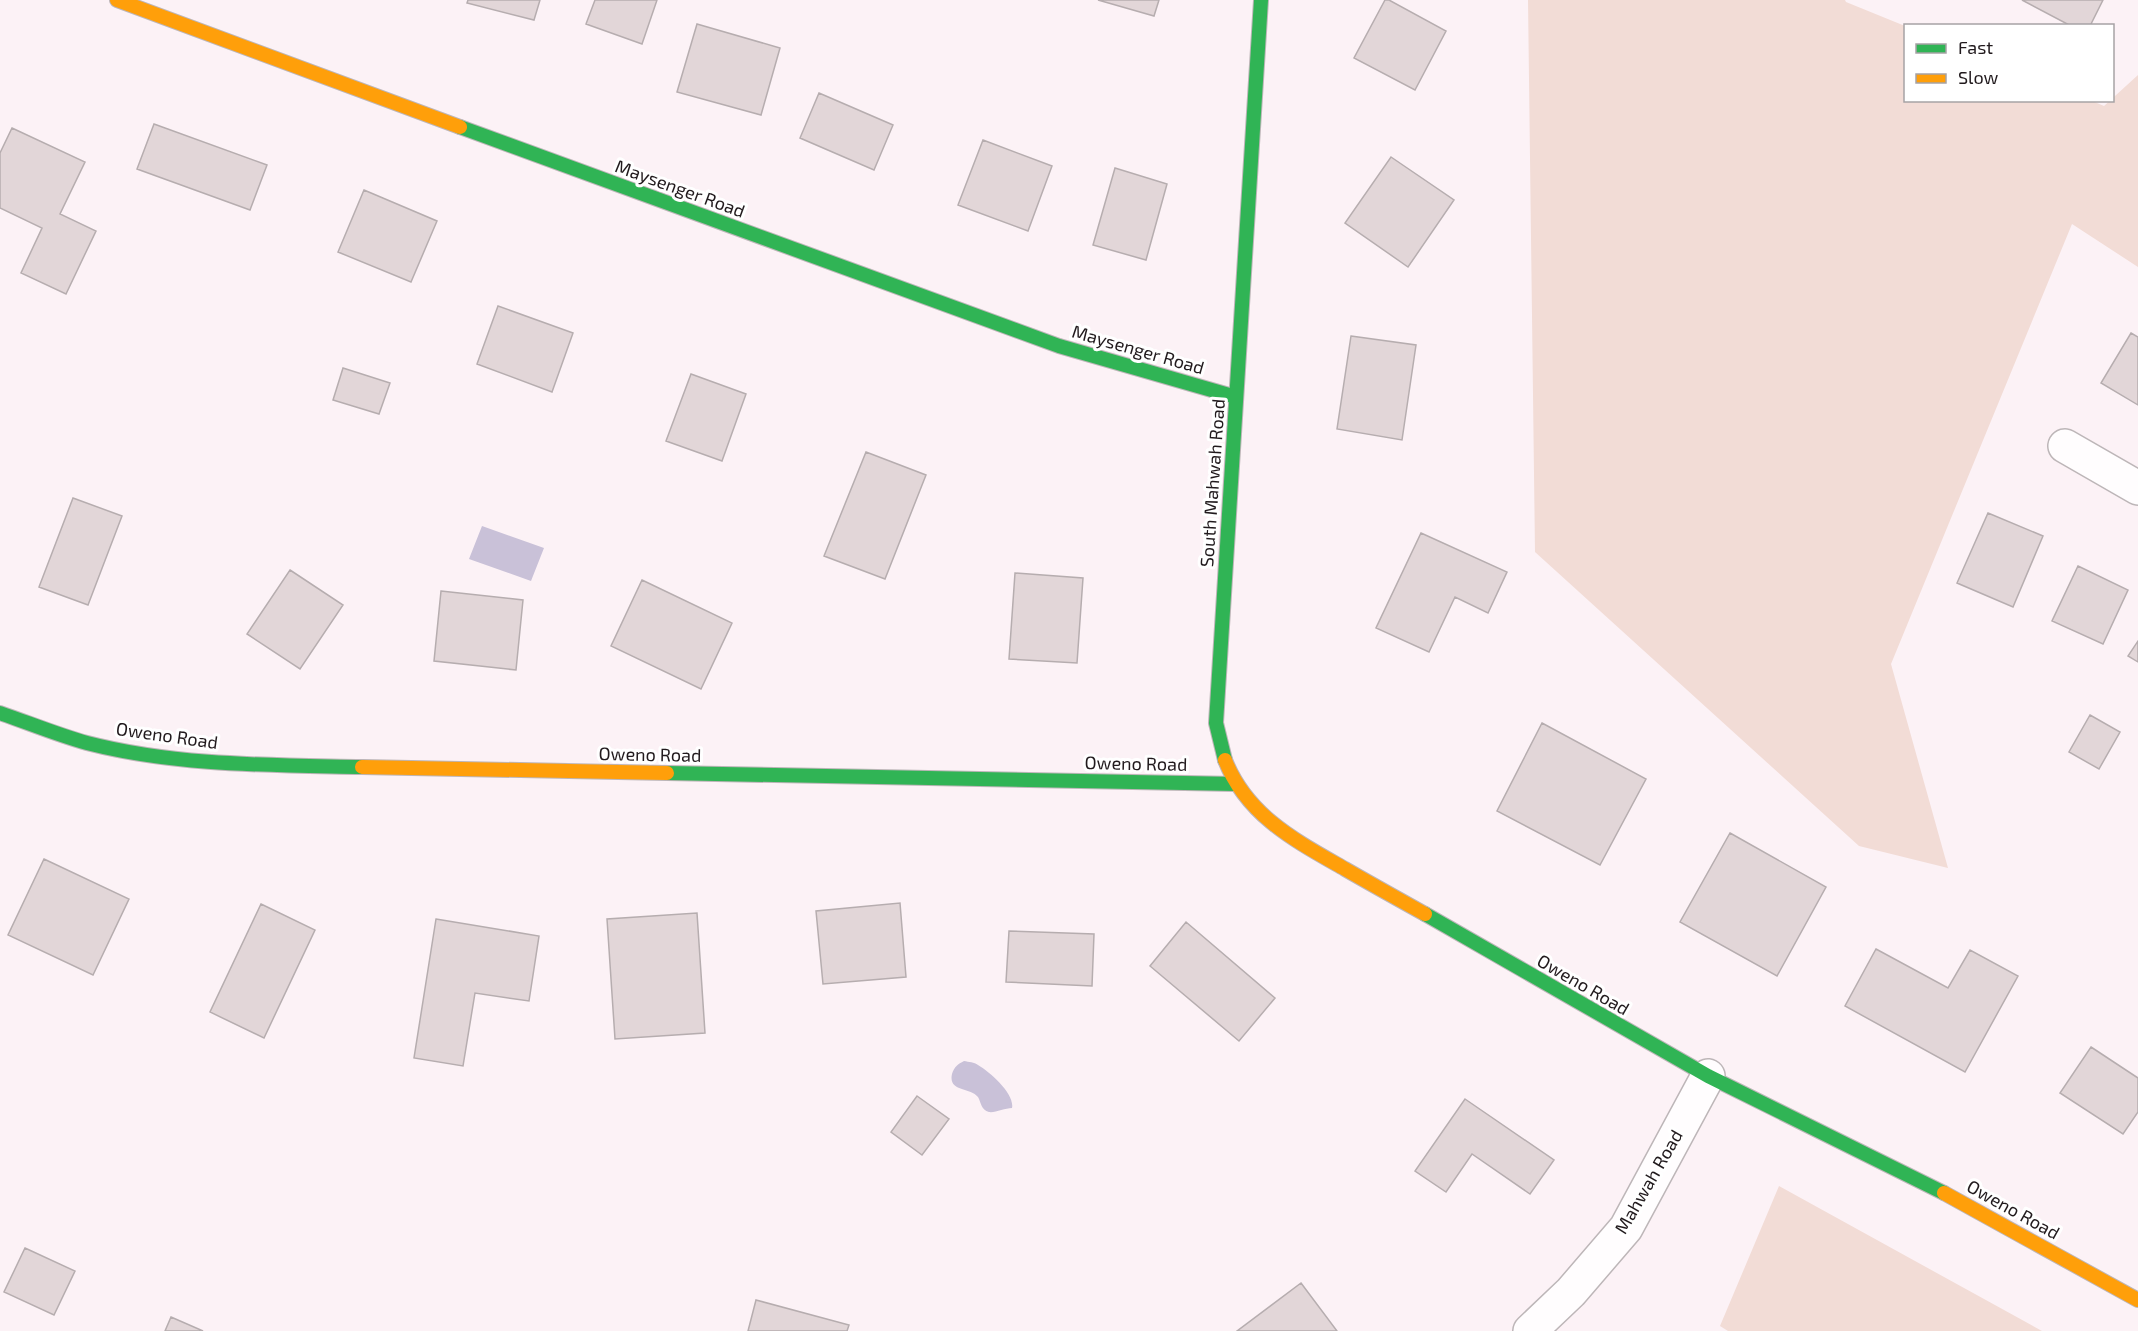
<svg xmlns="http://www.w3.org/2000/svg" width="2138" height="1331" viewBox="0 0 2138 1331" font-family="'Exo 2',sans-serif">
	<style>
		.green { fill: #f2dcd6 }
		.water { fill: #c9c1d8 }
		.building { fill: #e2d6d8; stroke: #b6adaf; stroke-width: 1.5 }
		.lines { fill: none; stroke-linecap: round; stroke-linejoin: round }
		.street-casing { stroke: #bdb6b8; stroke-width: 36 }
		.fast-casing { stroke: #bdb6b8; stroke-width: 16 }
		.slow-casing { stroke: #bdb6b8; stroke-width: 16 }
		.street { stroke: #fffdfe; stroke-width: 33 }
		.fast { stroke: #30b455; stroke-width: 14 }
		.slow { stroke: #ff9f0a; stroke-width: 14 }
		.labels { text-anchor: middle; stroke-width: 6; stroke-linejoin: round; paint-order: stroke }
		.street-label { font-size: 18px; fill: #211a1d; stroke: #fff }
	</style>
	<rect width="100%" height="100%" fill="#fcf2f6"/>
	<path class="green" d="M1528,0H1845L1846,2L1905,26L1906,100H2090L2104,106L2138,75V267L2072,224L1891,664L1948,868L1859,846L1535,552Z
		M1779,1186L2042,1331H1728L1720,1326Z"/>
	<path class="water" d="M482,526L544,548L531,581L469,559Z
		M964,1061C969,1062 974,1062 978,1065C990,1072 1015,1094 1012,1108C1005,1108 995,1113 989,1112C981,1110 981,1102 978,1097C970,1087 948,1092 952,1074C954,1067 958,1064 964,1061Z"/>
	<path class="building" d="M468,0H540L534,20L467,3Z
		M595,0H657L642,44L586,24Z
		M1098,0H1159L1154,16Z
		M1385,0H1389L1446,31L1415,90L1354,58Z
		M2022,0H2103L2090,26H2071Z
		M697,24L780,48L761,115L677,92Z
		M819,93L893,125L874,170L800,138Z
		M154,124L267,165L250,210L137,169Z
		M12,128L85,162L60,214L96,231L66,294L21,273L42,228L0,208V153Z
		M983,140L1052,166L1028,231L958,205Z
		M1391,157L1454,200L1408,267L1345,223Z
		M1115,168L1167,184L1146,260L1093,245Z
		M364,190L437,221L411,282L338,252Z
		M498,306L573,333L552,392L477,364Z
		M2131,333L2138,337V405L2101,383Z
		M1351,336L1416,345L1402,440L1337,429Z
		M343,368L390,383L379,414L333,400Z
		M691,374L746,394L722,461L666,441Z
		M866,452L926,475L885,579L824,556Z
		M73,498L122,516L88,605L39,587Z
		M1988,513L2043,536L2013,607L1957,583Z
		M1421,533L1507,572L1488,613L1455,597L1429,652L1376,628Z
		M2078,566L2128,590L2103,644L2052,621Z
		M290,570L343,605L300,669L247,634Z
		M1015,573L1083,578L1077,663L1009,659Z
		M642,580L732,623L701,689L611,646Z
		M441,591L523,600L516,670L434,661Z
		M2138,641V662L2128,656Z
		M2090,715L2120,732L2099,769L2069,752Z
		M1542,723L1646,779L1600,865L1497,811Z
		M1730,833L1826,887L1777,976L1680,922Z
		M44,859L129,899L93,975L8,935Z
		M900,903L906,977L823,984L816,911Z
		M261,904L315,930L264,1038L210,1012Z
		M697,913L705,1033L615,1039L607,919Z
		M436,919L539,936L529,1001L475,993L463,1066L414,1058Z
		M1186,922L1275,998L1239,1041L1150,966Z
		M1009,931L1094,934L1092,986L1006,982Z
		M1876,949L1948,988L1970,950L2018,976L1965,1072L1845,1006Z
		M2091,1047L2138,1078V1112L2123,1134L2060,1093Z
		M917,1096L949,1119L922,1155L891,1132Z
		M1465,1099L1554,1160L1530,1194L1472,1154L1446,1192L1415,1171Z
		M25,1248L75,1271L54,1315L4,1292Z
		M1301,1283L1337,1331H1237Z
		M756,1300L849,1325L847,1331H748Z
		M171,1317L203,1331H165Z"/>
	<g class="lines">
		<g class="street-casing">
			<path id="street" d="M2065,446L2138,488
				M1530,1331L1571,1292L1626,1228L1708,1076"/>
		</g>
		<g class="fast-casing">
			<path id="fast" d="M460,127L1059,346L1236,397
				M0,713C29,723 58,735 87,743C176,766 270,765 362,767
				M1225,760L1216,723L1261,0
				M667,773L1236,784
				M1425,914L1708,1076L1944,1193"/>
		</g>
		<g class="slow-casing">
			<path id="slow" d="M117,0L460,127
				M1225,760C1247,816 1296,841 1345,869C1371,884 1398,899 1425,914
				M362,767L667,773
				M1944,1193L2138,1300"/>
		</g>
		<use href="#street" class="street"/>
		<use href="#fast" class="fast"/>
		<use href="#slow" class="slow"/>
	</g>
	<g class="labels">
		<g class="street-label">
			<text transform="translate(680 189) rotate(20)" y="6">Maysenger Road</text>
			<text transform="translate(1138 350) rotate(16)" y="6">Maysenger Road</text>
			<text transform="translate(1213 483) rotate(-86)" y="6">South Mahwah Road</text>
			<text transform="translate(167 736) rotate(8)" y="6">Oweno Road</text>
			<text transform="translate(650 755) rotate(1)" y="6">Oweno Road</text>
			<text transform="translate(1136 764) rotate(1)" y="6">Oweno Road</text>
			<text transform="translate(1583 985) rotate(30)" y="6">Oweno Road</text>
			<text transform="translate(1649 1182) rotate(-60)" y="6">Mahwah Road</text>
			<text transform="translate(2013 1210) rotate(29)" y="6">Oweno Road</text>
		</g>
	</g>
	<rect x="1904" y="24" width="210" height="78" fill="#ffffff" stroke="#a6a3a5" stroke-width="1.5"/>
	<rect x="1916" y="44" width="30" height="9" fill="#30b455" stroke="#a6a3a5" stroke-width="1.5"/>
	<text x="1958" y="54" font-size="18" fill="#211a1d">Fast</text>
	<rect x="1916" y="74" width="30" height="9" fill="#ff9f0a" stroke="#a6a3a5" stroke-width="1.5"/>
	<text x="1958" y="84" font-size="18" fill="#211a1d">Slow</text>
</svg>
